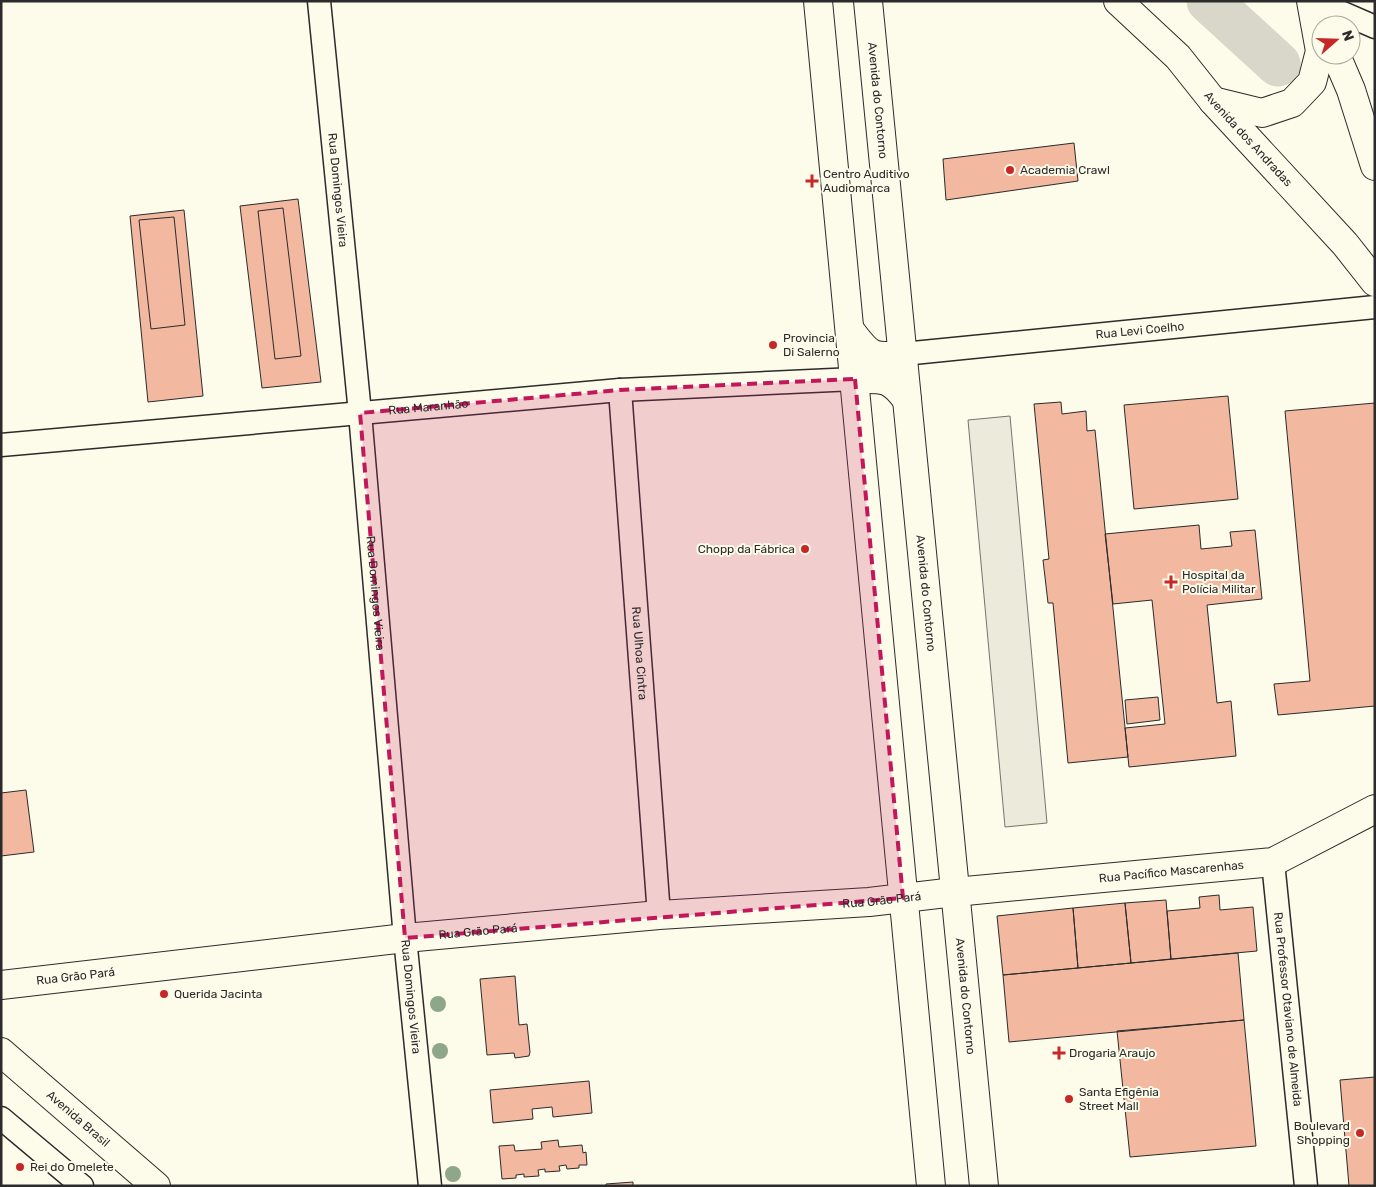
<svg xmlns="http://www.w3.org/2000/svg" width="1376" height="1187" viewBox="0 0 1376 1187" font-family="Rubik,sans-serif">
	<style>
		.green { fill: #ecebdb; stroke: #74746e }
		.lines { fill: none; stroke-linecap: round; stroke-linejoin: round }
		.river { stroke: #d8d7c9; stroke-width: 45 }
		.building { fill: #f2b8a0; stroke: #2b2b2b }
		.minor-casing { stroke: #2b2b2b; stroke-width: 25 }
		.secondary-casing { stroke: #2b2b2b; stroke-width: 30 }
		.primary-casing { stroke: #2b2b2b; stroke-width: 30 }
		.minor { stroke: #fdfbea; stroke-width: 22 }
		.secondary { stroke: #fdfbea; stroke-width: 28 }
		.primary { stroke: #fdfbea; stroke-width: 28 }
		.tree { fill: #8ea78a }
		.marked { fill: #c2185b; fill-opacity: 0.2; stroke: #c2185b; stroke-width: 4; stroke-dasharray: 10 6; stroke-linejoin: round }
		.poi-dot { fill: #c62828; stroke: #fdfbea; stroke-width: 2 }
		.labels { text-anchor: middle; stroke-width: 4; stroke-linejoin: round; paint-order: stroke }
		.street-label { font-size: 12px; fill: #2b2b2b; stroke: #fdfbea }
		.poi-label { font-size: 12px; fill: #2b2b2b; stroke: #fdfbea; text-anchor: start }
	</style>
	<rect width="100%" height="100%" fill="#fdfbea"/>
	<path class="green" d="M1010,416L1047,823L1005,827L968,420Z"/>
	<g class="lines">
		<path class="river" d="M1209,1L1278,64"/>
	</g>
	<path class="building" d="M1074,143L1078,181L946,200L943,159Z
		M298,199L321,382L262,388L240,206Z
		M283,208L301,356L275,359L258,211Z
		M184,210L203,396L148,402L130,216Z
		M174,217L185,325L151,329L139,220Z
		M1228,396L1238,499L1134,509L1124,405Z
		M1061,402L1062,414L1086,411L1087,431L1095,430L1128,757L1068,763L1053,603H1048L1043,560L1049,559L1034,404Z
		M1375,403V706L1278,715L1274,684L1310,681L1285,411Z
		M1199,525L1201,549L1232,546L1230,532L1255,530L1262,599L1207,605L1217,703L1231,701L1236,756L1129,767L1125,728L1165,724L1152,600L1113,604L1105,534Z
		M1158,697L1160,720L1127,724L1125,700Z
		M26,790L34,852L1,856V793Z
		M1219,895L1220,910L1253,907L1257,951L1171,959L1167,911L1200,908L1199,897Z
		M1166,900L1171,959L1131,963L1125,903Z
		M1125,903L1131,963L1078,968L1073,908Z
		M1073,908L1078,968L1003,975L997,916Z
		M1238,953L1244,1020L1009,1042L1003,975Z
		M515,976L519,1025L527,1024L530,1052L529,1056L515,1058L514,1053L487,1055L480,979Z
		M1244,1020L1256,1146L1130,1157L1117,1031Z
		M1375,1077V1186H1349L1340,1080Z
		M589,1081L592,1113L553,1117L552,1107L532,1109L533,1119L493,1123L490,1090Z
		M558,1140L559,1147L582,1145L583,1153L586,1152L587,1165H579V1168L567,1169L566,1165L559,1166L560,1171L545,1172V1169L538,1170L539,1176L524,1177V1174L516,1175V1178L502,1179L499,1146L514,1145L515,1151L542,1149L541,1142Z
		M633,1182V1186H606V1184Z"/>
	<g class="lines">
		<g class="minor-casing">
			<g id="minor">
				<path id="s1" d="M319,1L360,413L405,938L430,1186"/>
				<path d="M1315,1L1375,27"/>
				<path id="s2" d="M903,354L1375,307"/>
				<path id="s3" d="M620,390L659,915"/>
				<path id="s4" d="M1,445L620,390L855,379"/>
				<path id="s5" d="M1273,862L1306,1186"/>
				<path d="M1,1118L82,1186"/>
			</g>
		</g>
		<g class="secondary-casing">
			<g id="secondary">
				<path id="s6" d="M1,985L405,938L659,915L869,902L955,892L1273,862L1375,809"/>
				<path id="s7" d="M1,1052L156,1186"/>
			</g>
		</g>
		<g class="primary-casing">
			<g id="primary">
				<path d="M818,1L931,1186"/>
				<path id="s8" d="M868,1L984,1186"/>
				<path id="s9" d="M1118,1L1178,57L1213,101L1345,244L1375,282"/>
				<path d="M1336,55L1351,90L1375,166"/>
				<path d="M1213,101L1262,113L1292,103L1312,82L1320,51L1311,1"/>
				<path d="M850,330C868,354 872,360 903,354"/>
				<path d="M855,379C883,379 889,376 907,400"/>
			</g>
		</g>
		<use href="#minor" class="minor"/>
		<use href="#secondary" class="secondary"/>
		<use href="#primary" class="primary"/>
	</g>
	<g class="tree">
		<circle cx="438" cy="1004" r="8"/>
		<circle cx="440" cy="1051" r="8"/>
		<circle cx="453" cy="1174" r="8"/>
	</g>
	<path class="marked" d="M855,379L903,898L405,938L360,413L620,390Z"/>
	<g class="poi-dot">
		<circle cx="1010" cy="170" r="5"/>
		<path d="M809.5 173.5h5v5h5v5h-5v5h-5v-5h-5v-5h5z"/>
		<circle cx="773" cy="345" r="5"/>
		<circle cx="805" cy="549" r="5"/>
		<path d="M1168.5 574.5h5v5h5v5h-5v5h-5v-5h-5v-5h5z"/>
		<circle cx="164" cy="994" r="5"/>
		<path d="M1056.5 1045.5h5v5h5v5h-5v5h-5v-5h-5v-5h5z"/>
		<circle cx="1069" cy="1099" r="5"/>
		<circle cx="1360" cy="1133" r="5"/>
		<circle cx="20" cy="1167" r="5"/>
	</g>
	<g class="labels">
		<g class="street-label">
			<text dy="4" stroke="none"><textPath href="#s8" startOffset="100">Avenida do Contorno</textPath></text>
			<text dy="4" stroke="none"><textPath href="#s9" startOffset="190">Avenida dos Andradas</textPath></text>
			<text dy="4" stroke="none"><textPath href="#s1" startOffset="190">Rua Domingos Vieira</textPath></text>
			<text dy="4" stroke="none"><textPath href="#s2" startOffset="238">Rua Levi Coelho</textPath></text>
			<text dy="4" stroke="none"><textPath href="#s4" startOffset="429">Rua Maranhão</textPath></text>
			<text dy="4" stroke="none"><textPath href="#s1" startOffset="595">Rua Domingos Vieira</textPath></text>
			<text dy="4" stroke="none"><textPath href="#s8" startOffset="595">Avenida do Contorno</textPath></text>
			<text dy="4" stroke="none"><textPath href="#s3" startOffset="264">Rua Ulhoa Cintra</textPath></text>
			<text dy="4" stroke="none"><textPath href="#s6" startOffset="1176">Rua Pacífico Mascarenhas</textPath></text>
			<text dy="4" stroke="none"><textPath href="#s6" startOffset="885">Rua Grão Pará</textPath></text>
			<text dy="4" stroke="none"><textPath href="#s6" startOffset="480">Rua Grão Pará</textPath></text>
			<text dy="4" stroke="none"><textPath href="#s6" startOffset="75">Rua Grão Pará</textPath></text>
			<text dy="4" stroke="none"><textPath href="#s1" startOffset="1000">Rua Domingos Vieira</textPath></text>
			<text dy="4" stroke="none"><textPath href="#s8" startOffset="1000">Avenida do Contorno</textPath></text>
			<text dy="4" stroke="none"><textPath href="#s5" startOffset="148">Rua Professor Otaviano de Almeida</textPath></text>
			<text dy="4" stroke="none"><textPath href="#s7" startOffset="102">Avenida Brasil</textPath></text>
		</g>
		<g class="poi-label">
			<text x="1020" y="174">Academia Crawl</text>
			<text x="823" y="178">Centro Auditivo<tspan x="823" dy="14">Audiomarca</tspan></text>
			<text x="783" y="342">Provincia<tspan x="783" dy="14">Di Salerno</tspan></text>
			<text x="795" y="553" text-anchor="end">Chopp da Fábrica</text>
			<text x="1182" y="579">Hospital da<tspan x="1182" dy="14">Polícia Militar</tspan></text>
			<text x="174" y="998">Querida Jacinta</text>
			<text x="1069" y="1057">Drogaria Araujo</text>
			<text x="1079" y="1096">Santa Efigênia<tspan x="1079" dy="14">Street Mall</tspan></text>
			<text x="1350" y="1130" text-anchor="end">Boulevard<tspan x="1350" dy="14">Shopping</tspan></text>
			<text x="30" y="1171">Rei do Omelete</text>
		</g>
	</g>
	<rect width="1376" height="1187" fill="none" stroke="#2b2b2b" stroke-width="5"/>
	<g transform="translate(1336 40) rotate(70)"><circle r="24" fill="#fdfbea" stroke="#a9a89e"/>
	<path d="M0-4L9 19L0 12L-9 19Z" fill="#c62828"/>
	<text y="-8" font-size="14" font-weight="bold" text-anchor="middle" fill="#2b2b2b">N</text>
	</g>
</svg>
